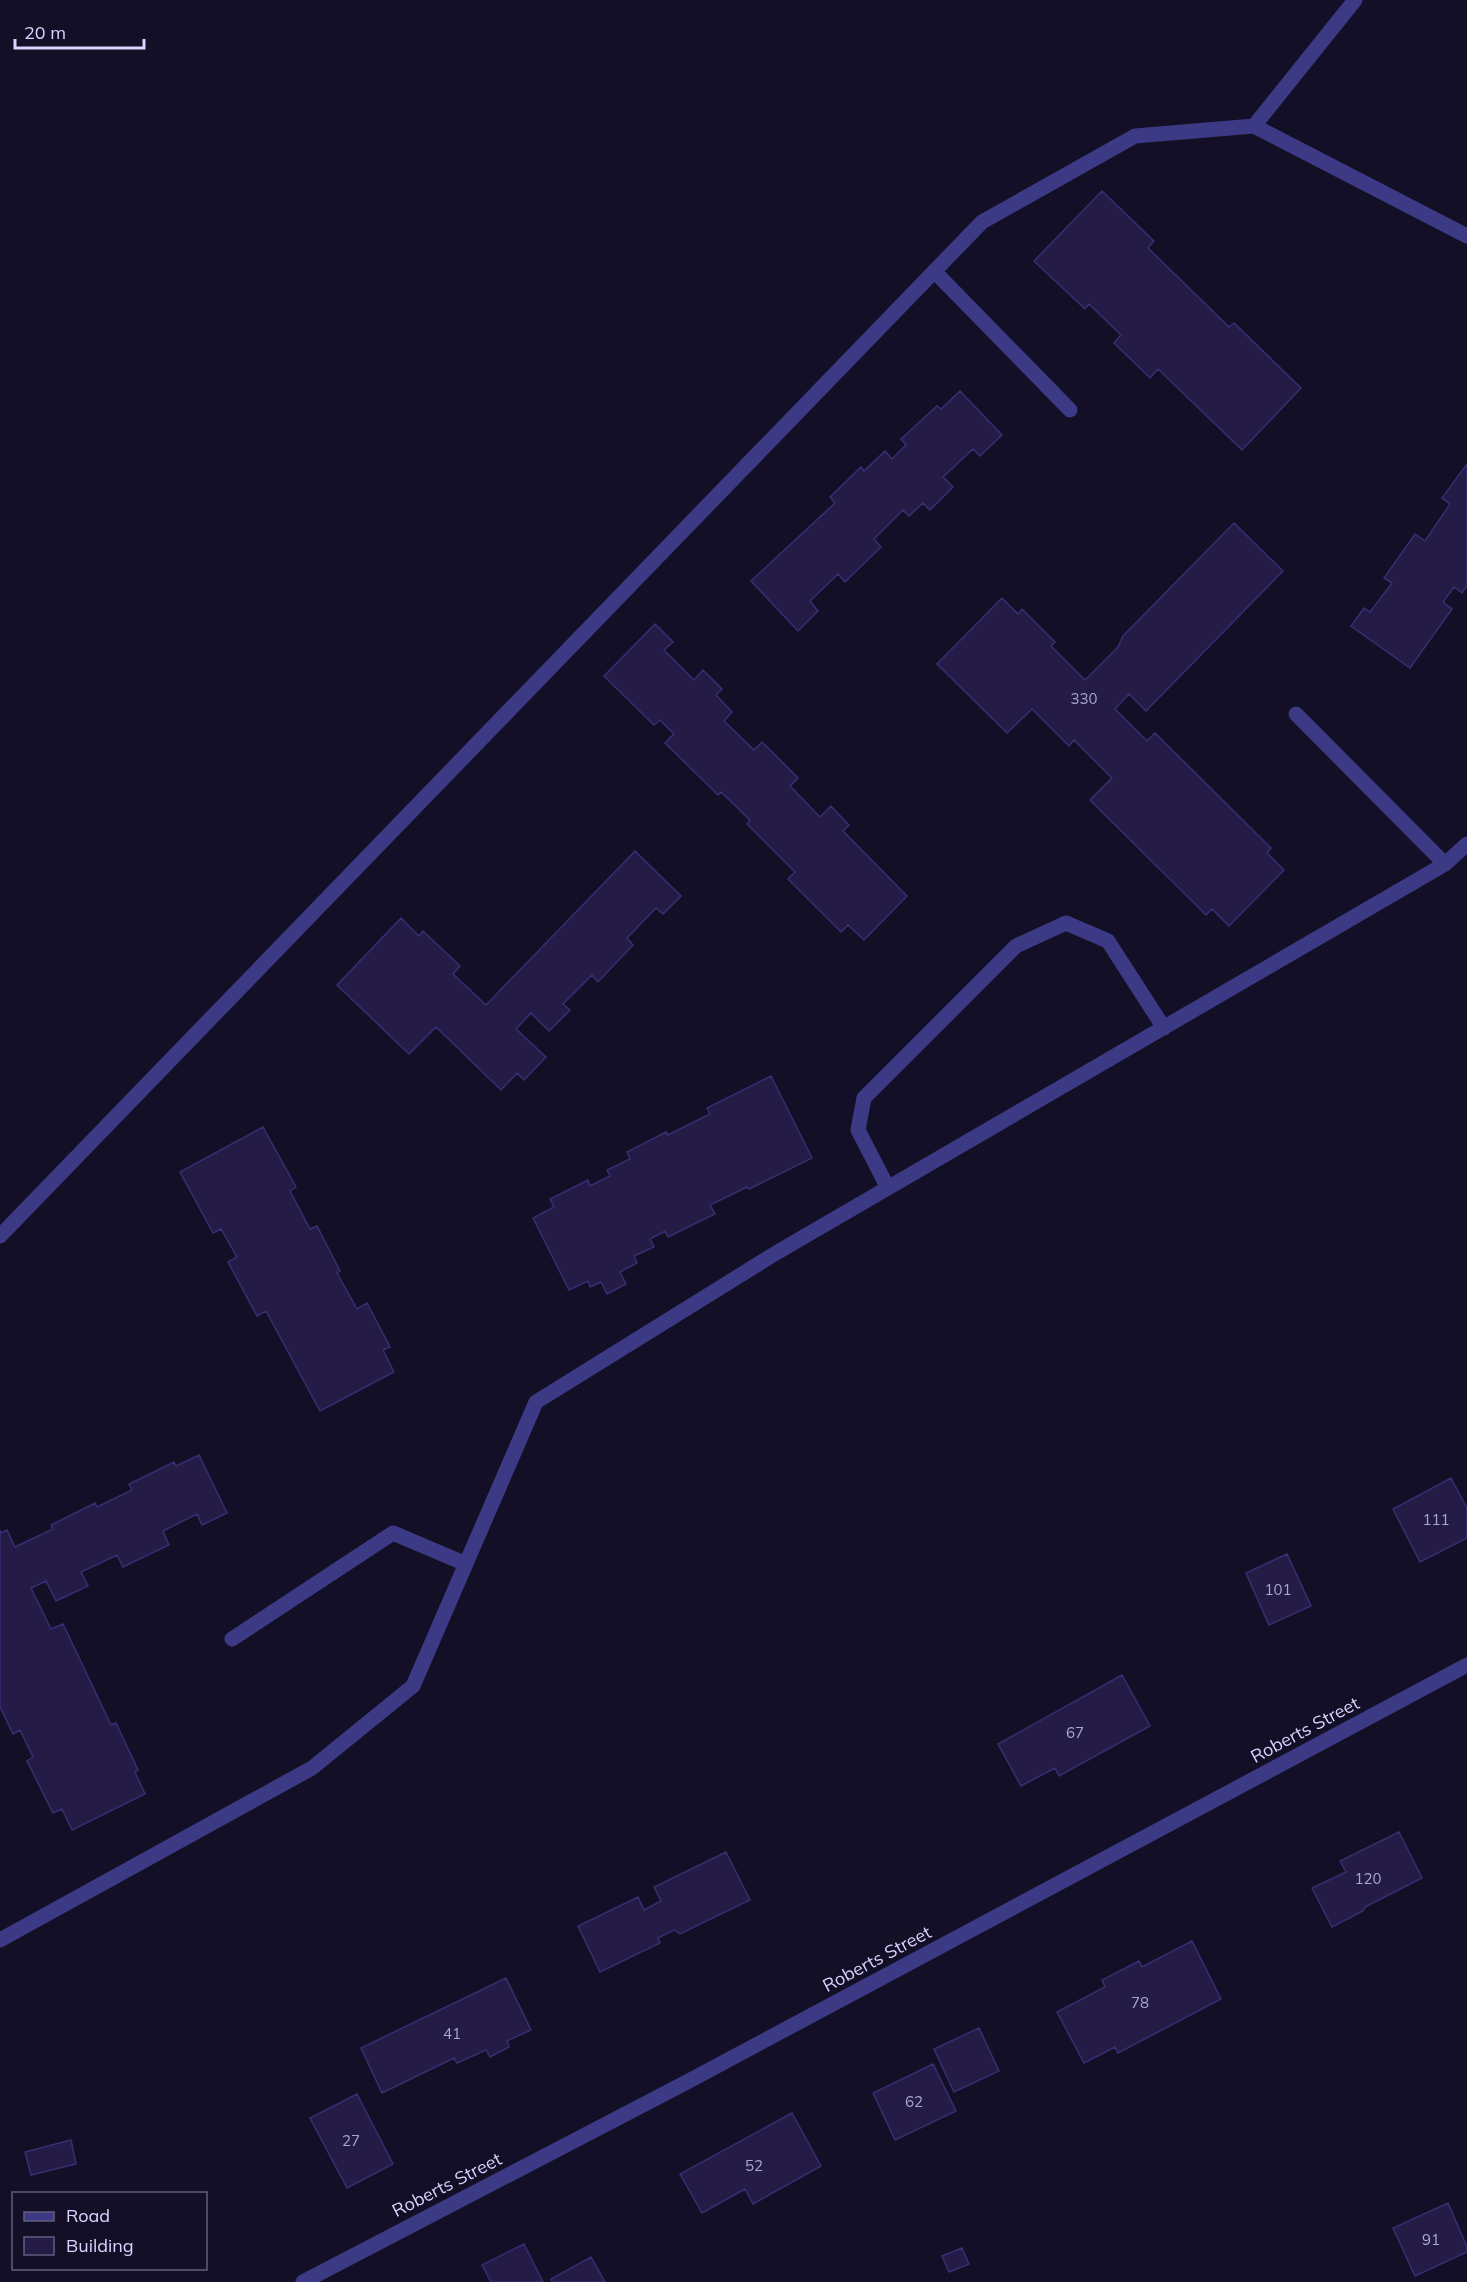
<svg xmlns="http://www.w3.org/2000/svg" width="1467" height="2282" viewBox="0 0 1467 2282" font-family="Mulish,sans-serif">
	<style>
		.building { fill: #241b47; stroke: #3b2d73; stroke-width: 1.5 }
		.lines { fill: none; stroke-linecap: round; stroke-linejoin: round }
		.lane { stroke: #3d3a85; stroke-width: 15 }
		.street { stroke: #3d3a85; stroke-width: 15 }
		.labels { text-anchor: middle; stroke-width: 4.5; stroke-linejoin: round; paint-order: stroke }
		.number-label { font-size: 15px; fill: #aca6d1 }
		.street-label { font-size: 18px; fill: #d9d4ff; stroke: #130f26 }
	</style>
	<rect width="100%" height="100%" fill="#130f26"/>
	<path class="building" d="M1102,191L1154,241L1148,248L1229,327L1234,323L1301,388L1242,450L1158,369L1150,378L1114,343L1121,335L1089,304L1085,309L1034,261Z
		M960,391L1002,435L980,456L973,449L943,477L953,487L930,510L923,503L909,516L903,510L874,539L881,547L845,582L838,574L810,601L818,611L798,631L751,581L835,503L830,497L861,467L864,471L885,451L892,459L906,445L901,439L937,406L941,409Z
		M1467,464V586L1462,593L1454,587L1443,602L1452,609L1410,668L1351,626L1364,608L1370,612L1392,583L1384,578L1415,534L1425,541L1450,504L1442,498Z
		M1234,523L1283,571L1146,711L1129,694L1115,709L1147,741L1155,733L1271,848L1267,853L1284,870L1229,926L1212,909L1206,915L1090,800L1112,778L1074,740L1069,746L1032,709L1007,733L937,664L1002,598L1018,614L1022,609L1055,642L1051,646L1085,680L1118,647L1123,636Z
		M655,624L673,642L664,650L694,680L703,670L722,689L716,695L732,712L724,721L754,750L762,742L798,778L790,786L820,817L831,806L849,825L843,831L907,896L864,940L848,925L841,932L788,879L795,872L747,824L750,820L721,792L718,795L665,743L674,734L660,720L654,725L604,676Z
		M635,851L681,896L663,914L656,908L627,938L633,945L598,982L592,975L563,1004L570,1010L549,1031L531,1013L516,1029L546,1057L524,1080L517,1073L501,1090L436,1027L409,1054L337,985L401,918L419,936L423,931L460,966L453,974L486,1005Z
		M771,1076L812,1158L749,1189L747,1187L710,1205L715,1214L668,1237L665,1231L650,1239L654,1247L634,1256L637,1263L620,1272L626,1284L607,1294L601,1282L590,1287L588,1281L569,1290L533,1218L554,1207L550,1199L588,1180L590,1186L610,1176L607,1170L630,1159L627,1152L666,1132L668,1135L710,1114L707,1108Z
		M263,1127L296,1187L290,1191L310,1229L317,1226L340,1271L337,1273L357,1309L367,1303L390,1347L383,1350L394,1372L320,1411L266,1311L257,1316L228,1262L237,1257L221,1229L213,1233L180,1172Z
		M199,1455L227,1513L202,1525L197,1514L163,1531L169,1545L123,1567L117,1555L81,1572L88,1586L56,1601L46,1581L31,1588L51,1629L63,1624L111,1725L116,1723L138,1770L135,1772L145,1794L72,1830L62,1809L53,1813L27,1761L33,1757L20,1730L13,1734L0,1707V1530L1,1533L7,1530L15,1547L53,1529L51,1525L95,1503L97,1507L132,1490L129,1484L174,1462L176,1466Z
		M1451,1478L1467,1508V1538L1420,1562L1393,1509Z
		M1287,1554L1311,1606L1269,1625L1246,1573Z
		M1122,1675L1150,1726L1059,1776L1055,1768L1021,1786L998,1744Z
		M1399,1832L1422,1878L1365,1907L1363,1911L1332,1927L1312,1888L1346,1872L1340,1861Z
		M726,1852L750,1900L680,1934L674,1930L658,1938L660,1943L600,1972L578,1926L638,1897L644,1910L661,1901L654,1887Z
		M1192,1941L1221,1999L1118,2053L1115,2047L1084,2063L1057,2012L1105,1987L1102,1980L1139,1961L1142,1967Z
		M506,1978L531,2030L507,2041L509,2047L490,2057L486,2050L457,2063L454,2058L382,2093L361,2048Z
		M979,2028L999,2071L954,2092L934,2049Z
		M933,2064L956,2111L895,2140L873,2093Z
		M357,2094L393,2164L347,2188L310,2118Z
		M792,2113L821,2166L753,2204L745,2189L702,2213L680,2174Z
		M71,2140L76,2164L31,2175L25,2152Z
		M1448,2203L1467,2247V2252L1415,2276L1393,2228Z
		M524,2244L543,2282H491L482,2265Z
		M962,2248L969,2264L949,2272L942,2256Z
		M591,2257L605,2282H552L551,2279Z"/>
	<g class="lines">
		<path class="lane" d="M1254,126L1355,0
			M934,271L1070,410
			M1296,714L1445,864
			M888,1188L858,1130L864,1098L1016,946L1066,923L1108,941L1164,1028
			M0,1236L982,222L1135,136L1254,126L1467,236
			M232,1639L393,1533L466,1564
			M0,1940L312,1768L413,1686L536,1402L776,1253L1445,864L1467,844"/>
		<path class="street" d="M303,2282L685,2083L1467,1665"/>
	</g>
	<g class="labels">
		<g class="number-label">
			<text x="1084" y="704">330</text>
			<text x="1436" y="1525">111</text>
			<text x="1278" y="1595">101</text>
			<text x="1075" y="1738">67</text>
			<text x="1368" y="1884">120</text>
			<text x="1140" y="2008">78</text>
			<text x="452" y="2039">41</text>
			<text x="914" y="2107">62</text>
			<text x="351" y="2146">27</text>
			<text x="754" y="2171">52</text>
			<text x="1431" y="2245">91</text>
		</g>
		<g class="street-label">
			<text transform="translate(1305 1730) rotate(-28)" y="6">Roberts Street</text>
			<text transform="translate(877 1959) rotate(-28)" y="6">Roberts Street</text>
			<text transform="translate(447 2185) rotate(-27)" y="6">Roberts Street</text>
		</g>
	</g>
	<rect x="12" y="2192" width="195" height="78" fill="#130f26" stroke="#625e7d" stroke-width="1.5"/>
	<rect x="24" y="2212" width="30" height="9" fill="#3d3a85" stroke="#625e7d" stroke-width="1.5"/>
	<text x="66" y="2222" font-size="18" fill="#d9d4ff">Road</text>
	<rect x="24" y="2237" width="30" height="18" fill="#241b47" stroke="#625e7d" stroke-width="1.5"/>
	<text x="66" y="2252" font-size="18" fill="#d9d4ff">Building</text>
	<path d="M15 39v9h129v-9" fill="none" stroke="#d9d4ff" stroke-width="3"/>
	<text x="24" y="39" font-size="18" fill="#d9d4ff" stroke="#130f26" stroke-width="4.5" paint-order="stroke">20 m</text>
</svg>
